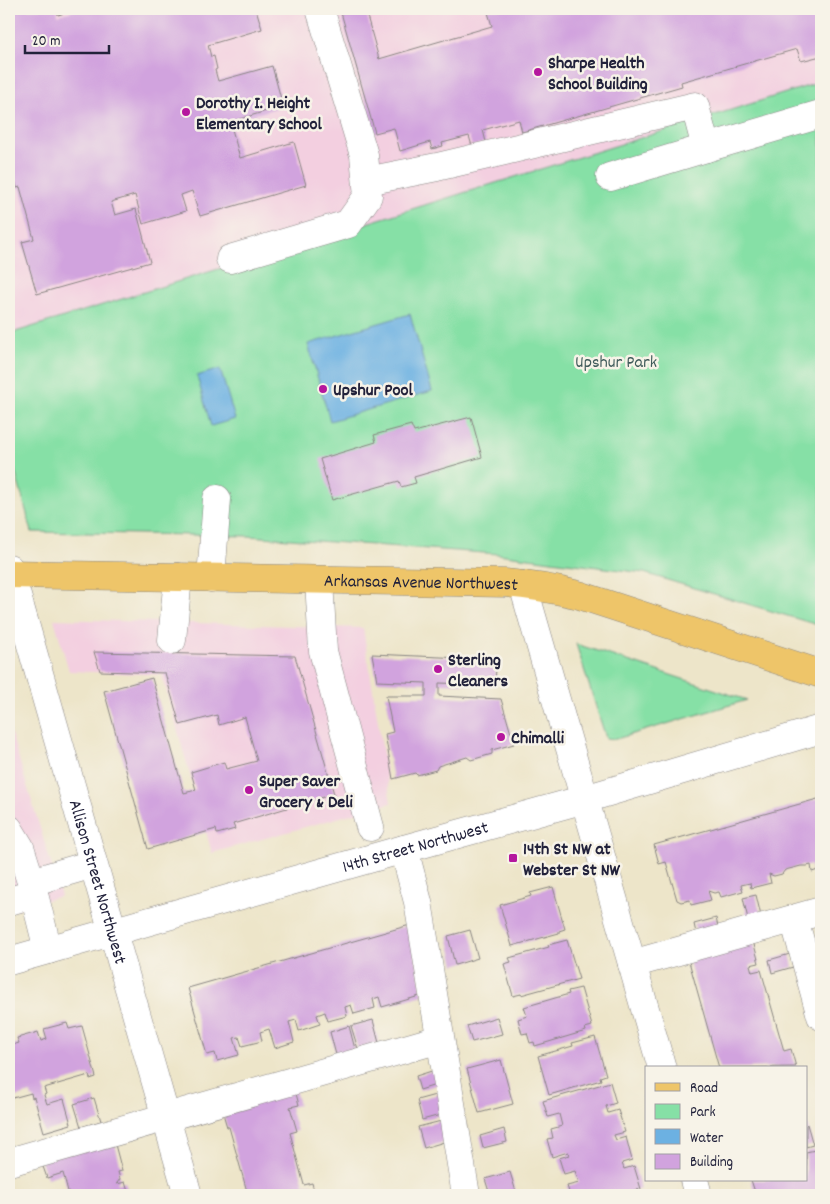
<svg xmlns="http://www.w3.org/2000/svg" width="830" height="1204" viewBox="0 0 830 1204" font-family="Dekko,sans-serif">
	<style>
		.built { fill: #f3cfe0 }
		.green { fill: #86e0a6; stroke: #548170 }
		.water { fill: #6cb1e2; stroke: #476a8e }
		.building { fill: #d1a3de }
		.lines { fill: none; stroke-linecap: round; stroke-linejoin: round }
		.minor-casing { stroke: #888482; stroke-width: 29 }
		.major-casing { stroke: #888482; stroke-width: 29 }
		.minor { stroke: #fff; stroke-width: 28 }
		.major { stroke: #eec569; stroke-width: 28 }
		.poi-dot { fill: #b5179e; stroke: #f7f3e8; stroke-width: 2 }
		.labels { text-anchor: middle; stroke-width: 5; stroke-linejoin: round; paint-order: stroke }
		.poi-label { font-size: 18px; font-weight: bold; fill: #22223b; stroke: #f7f3e8; text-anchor: start }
		.park-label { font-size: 18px; fill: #405b5b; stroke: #f7f3e8 }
		.street-label { font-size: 18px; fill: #22223b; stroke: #f7f3e8 }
	</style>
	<rect width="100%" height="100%" fill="#f7f3e8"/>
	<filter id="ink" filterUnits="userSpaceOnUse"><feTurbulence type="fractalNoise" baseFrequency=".02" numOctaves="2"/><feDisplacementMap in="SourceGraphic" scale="10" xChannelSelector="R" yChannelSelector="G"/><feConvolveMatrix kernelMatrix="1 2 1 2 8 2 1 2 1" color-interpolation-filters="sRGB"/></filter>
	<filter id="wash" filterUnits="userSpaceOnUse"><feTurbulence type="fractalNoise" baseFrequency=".0096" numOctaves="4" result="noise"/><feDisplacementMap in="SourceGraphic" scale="20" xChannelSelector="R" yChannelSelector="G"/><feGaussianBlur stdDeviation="1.12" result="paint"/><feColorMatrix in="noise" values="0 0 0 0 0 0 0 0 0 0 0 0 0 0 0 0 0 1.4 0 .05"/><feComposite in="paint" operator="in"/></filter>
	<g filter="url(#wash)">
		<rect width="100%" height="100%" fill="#ede5c9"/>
		<path class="built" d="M9,9H821V82L9,334Z
			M54,619L363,628L391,803L212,853L162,675L69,671Z
			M9,727L61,896L9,911Z"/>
		<path class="green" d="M821,82V626L644,573L498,554L248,536L32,532L9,449V334Z
			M576,644L747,700L616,739L606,738Z"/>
		<path class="water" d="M410,314L432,391L330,421L308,344Z
			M220,369L235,419L211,426L197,376Z"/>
		<g id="blocks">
			<path class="building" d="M9,9H57L58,15L79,9H256L262,29L208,45L211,57L214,56L217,69L215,70L218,81L272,66L283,106L230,122L240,158L294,142L306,185L200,216L192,191L181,195L186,211L143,224L135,195L111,202L115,215L136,209L150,262L37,294L22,242L34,239L20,187L17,188L9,160Z
				M340,9H365L379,59L492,26L487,9H821V56L801,61L797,49L681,82L682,86L522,132L519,120L483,130L486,142L472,146L469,136L442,143L443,146L432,149L430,142L400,151L394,128L375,133Z
				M471,417L482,457L414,477L416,483L401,487L399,481L332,500L320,459L376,442L374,435L411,425L414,432Z
				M821,573V589L816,587Z
				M94,652L295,656L334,794L233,824L235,829L217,834L216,829L148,849L104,691L152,678L184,793L196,790L191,772L224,762L226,769L257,761L245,717L219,725L217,715L180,725L165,673L100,671Z
				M372,654L486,659L491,661L496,668L495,685L439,683V696L501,699L514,744L492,750V754L471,760L467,757L438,766L436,770L417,775L415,773L393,779L385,734L393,732L386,696H426V683L377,681Z
				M821,798V869L812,872L811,865L807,866H801L785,870L782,874L774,876L769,874L771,883L751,888L750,883L741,885L743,891L721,897L719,892L714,893L708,891L711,900L691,905L690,900L681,902L677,900L666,862L659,864L654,845Z
				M9,874L13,887L9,888Z
				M553,887L565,929L559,931V933L512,946L500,905L531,896L530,893Z
				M756,895L761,916L748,919L743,898Z
				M716,918L718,927L696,933L694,924Z
				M410,925L423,995L382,1007L379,997L373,999L375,1008L354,1014L351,1005L345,1007L347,1016L328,1021L325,1012L317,1015L320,1024L299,1031L296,1020L289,1022L294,1042L275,1048L269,1029L260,1032L262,1041L242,1046L239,1037L234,1038L239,1055L217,1061L215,1053L207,1055L188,988Z
				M470,930L478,958L455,965L448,936Z
				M567,940L579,979L521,995V994L513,996L504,964L511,962L509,958L549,947L548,945Z
				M753,941L759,963L750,965L752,972L761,970L784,1051L791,1049L796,1067L719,1068L688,958Z
				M790,954L793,967L772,973L769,960Z
				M581,988L592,1026L585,1028L586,1031L535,1046L534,1042L530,1043L527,1033L522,1034L518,1019L527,1016L524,1007L569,994L568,991Z
				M497,1017L502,1034L472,1042L467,1026Z
				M373,1020L379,1043L358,1049L351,1026Z
				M67,1023L69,1029L82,1026L96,1077L90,1079L89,1075L44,1088L46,1094L44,1095L47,1104L64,1099L71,1124L44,1132L34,1097L32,1098L31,1093L9,1099V1046L19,1043L17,1038L38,1032L41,1041L47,1039L44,1029Z
				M349,1026L355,1049L336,1055L330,1032Z
				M595,1037L606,1075L600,1077L601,1080L549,1095L538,1056L573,1046L572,1043Z
				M501,1060L513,1104L479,1113L467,1069Z
				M438,1069L442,1083L420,1090L416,1076Z
				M610,1082L616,1103L606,1106L608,1113L618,1110L625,1132L614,1135L616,1140L626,1137L632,1160L622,1163L624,1169L634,1166L641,1189L631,1191L632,1195H570L567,1186L579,1183L575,1171L564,1174L559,1158L569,1155L568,1152L552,1157L547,1139L553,1138L551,1129L562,1126L559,1114L548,1117L543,1101Z
				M294,1086L299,1105L290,1107L297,1131L290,1133L304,1185L312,1183L315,1195H248L229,1127H227L221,1107Z
				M439,1094L444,1114L422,1120L417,1100Z
				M94,1098L101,1121L81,1127L74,1104Z
				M445,1120L451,1140L424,1148L418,1127Z
				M807,1124L813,1145L806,1147V1125Z
				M504,1129L507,1142L483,1148L480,1136Z
				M113,1137L122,1171L118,1172L120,1179L117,1183V1184L125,1182L129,1195H69L63,1173L47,1178L40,1158Z
				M815,1150L821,1173V1195H756L751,1180H806V1152Z
				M510,1172L517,1195H490L485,1179Z"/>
		</g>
	</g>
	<g filter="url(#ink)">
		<use href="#blocks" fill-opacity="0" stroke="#888482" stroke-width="1"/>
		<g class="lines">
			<g class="minor-casing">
				<g id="minor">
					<path d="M706,148L821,114"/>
					<path d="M367,181L437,167L695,106L706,148L610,177"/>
					<path d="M230,259L348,224L368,196L364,155L320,9"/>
					<path id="s1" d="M9,568L188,1195"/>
					<path d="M211,578L217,499"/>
					<path d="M319,580L323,651L370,827"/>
					<path d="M523,585L662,1068"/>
					<path d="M172,640L178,577"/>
					<path d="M9,829L20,847L31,882L93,864"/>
					<path d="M404,849L418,902L466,1195"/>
					<path d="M31,882L48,950"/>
					<path d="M9,901L34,894"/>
					<path d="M794,919L821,1016"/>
					<path id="s2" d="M9,961L404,849L585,799L821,729"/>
					<path d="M632,964L821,911"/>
					<path d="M9,1162L440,1039"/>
					<path d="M694,1180L698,1195"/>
				</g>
			</g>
			<g class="major-casing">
				<g id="major">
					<path id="s3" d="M9,574L505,583C530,585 554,589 579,595L821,674"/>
				</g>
			</g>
			<use href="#minor" class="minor"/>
			<use href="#major" class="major"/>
		</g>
	</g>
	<g class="poi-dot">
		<circle cx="538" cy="72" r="5"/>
		<circle cx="186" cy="112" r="5"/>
		<circle cx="323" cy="389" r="5"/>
		<circle cx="438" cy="669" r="5"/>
		<circle cx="501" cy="737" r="5"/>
		<circle cx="249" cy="790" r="5"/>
		<rect x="508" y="853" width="10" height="10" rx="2.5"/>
	</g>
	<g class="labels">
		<g class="poi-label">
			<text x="548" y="68">Sharpe Health<tspan x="548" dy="21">School Building</tspan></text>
			<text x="196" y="108">Dorothy I. Height<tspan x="196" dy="21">Elementary School</tspan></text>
			<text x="333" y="395">Upshur Pool</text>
			<text x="448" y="665">Sterling<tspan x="448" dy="21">Cleaners</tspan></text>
			<text x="511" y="743">Chimalli</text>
			<text x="259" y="786">Super Saver<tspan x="259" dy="21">Grocery &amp; Deli</tspan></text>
			<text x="523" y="854">14th St NW at<tspan x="523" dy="21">Webster St NW</tspan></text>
		</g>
		<g class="park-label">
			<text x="616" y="367">Upshur Park</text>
		</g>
		<g class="street-label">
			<text dy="6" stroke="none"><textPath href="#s3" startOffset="412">Arkansas Avenue Northwest</textPath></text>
			<text dy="6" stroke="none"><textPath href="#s2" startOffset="422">14th Street Northwest</textPath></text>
			<text dy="6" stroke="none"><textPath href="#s1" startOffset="326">Allison Street Northwest</textPath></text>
		</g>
	</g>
	<rect width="830" height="1204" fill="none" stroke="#f7f3e8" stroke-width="30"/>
	<rect x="645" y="1066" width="162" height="115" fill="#f7f3e8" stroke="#a29fa3"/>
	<rect x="655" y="1083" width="25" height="8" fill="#eec569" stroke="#a29fa3"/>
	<text x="690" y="1092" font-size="15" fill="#22223b">Road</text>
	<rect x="655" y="1104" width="25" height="15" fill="#86e0a6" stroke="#a29fa3"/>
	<text x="690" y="1116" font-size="15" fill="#22223b">Park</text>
	<rect x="655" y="1129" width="25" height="15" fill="#6cb1e2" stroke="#a29fa3"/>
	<text x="690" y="1142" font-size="15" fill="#22223b">Water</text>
	<rect x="655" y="1154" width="25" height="15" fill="#d1a3de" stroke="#a29fa3"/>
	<text x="690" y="1166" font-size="15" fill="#22223b">Building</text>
	<path d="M25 45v8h84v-8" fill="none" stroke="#22223b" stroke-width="2.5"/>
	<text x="32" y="45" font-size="15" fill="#22223b" stroke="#f7f3e8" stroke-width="4" paint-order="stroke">20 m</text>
</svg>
